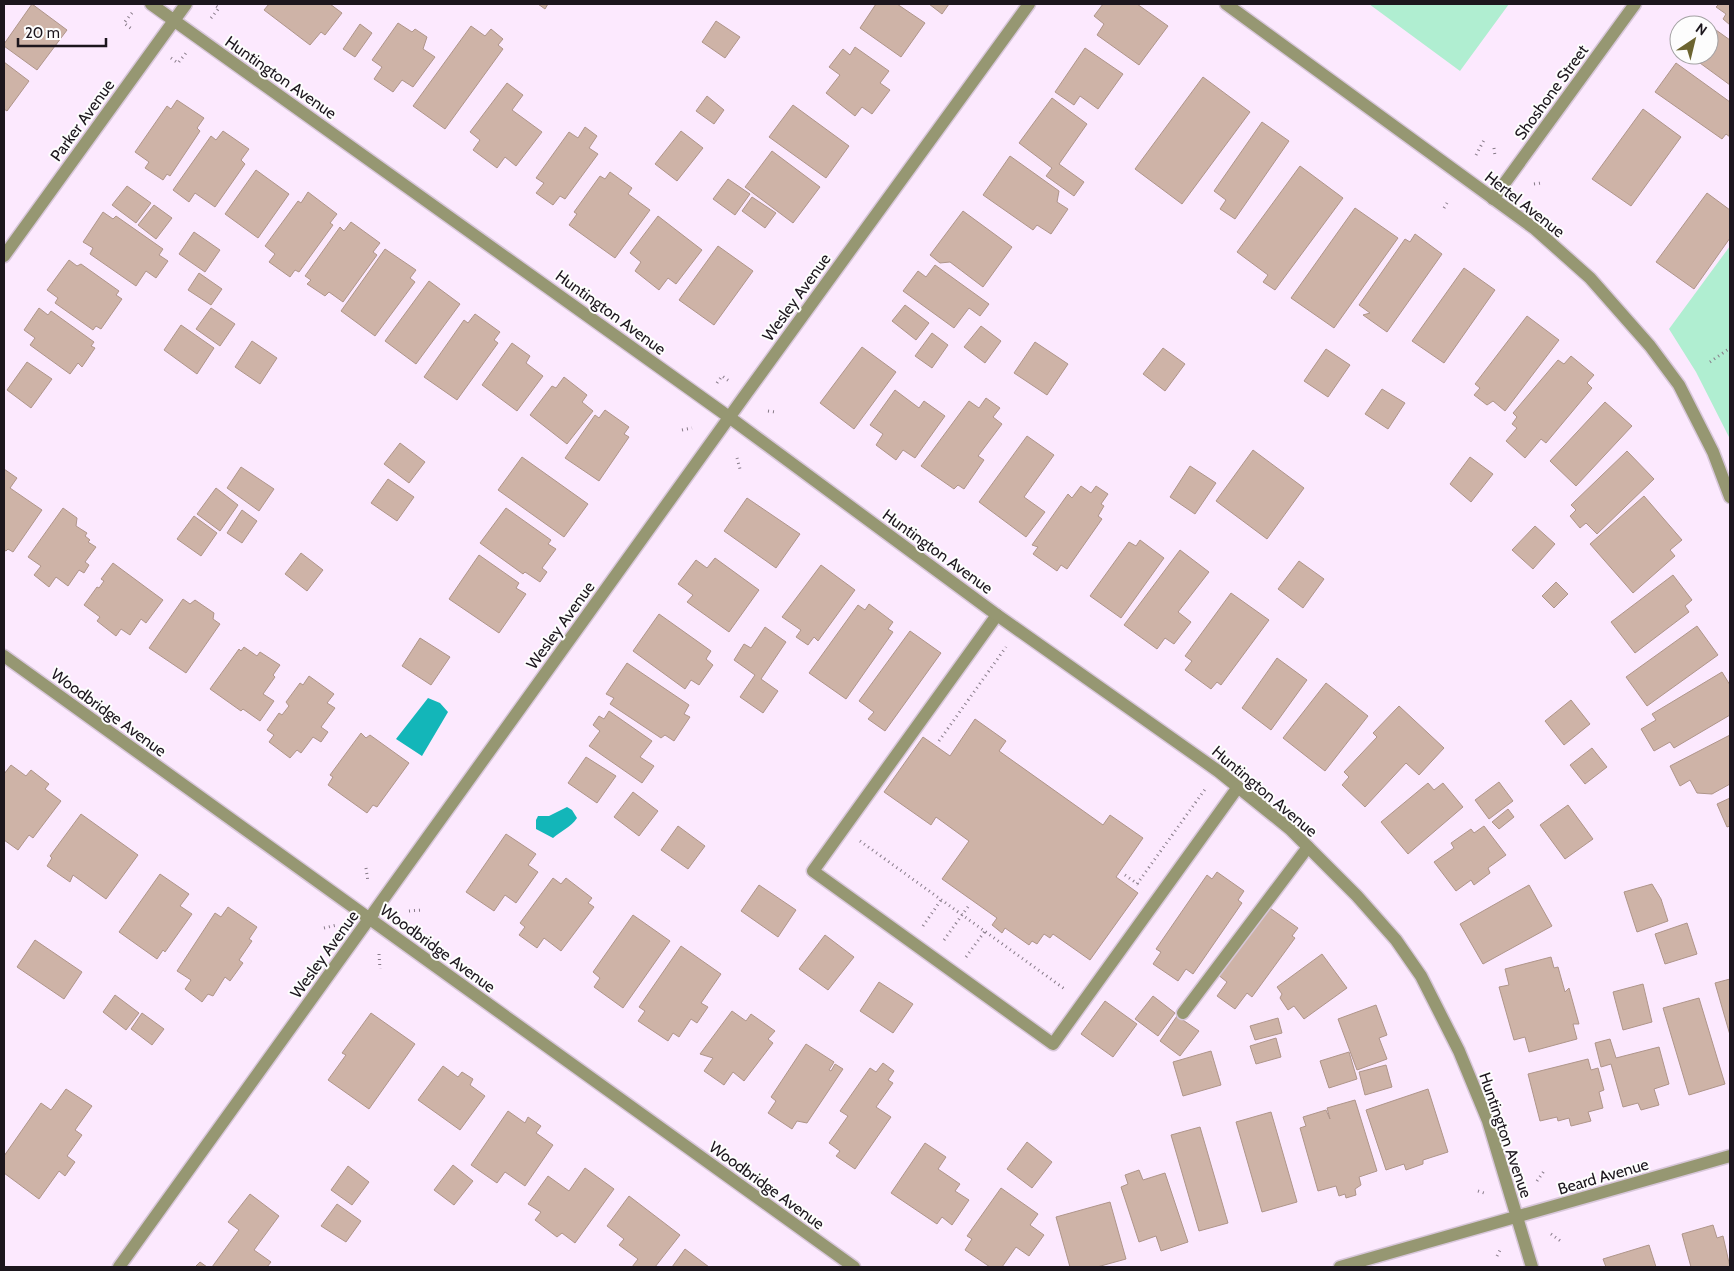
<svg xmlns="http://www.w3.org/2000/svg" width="1734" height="1271" viewBox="0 0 1734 1271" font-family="Cabin,sans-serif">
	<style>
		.green { fill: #b0eed1 }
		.water { fill: #13b6b9 }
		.building { fill: #ceb3a7; stroke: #af958a }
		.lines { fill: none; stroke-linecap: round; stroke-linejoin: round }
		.service-casing { stroke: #d8c7da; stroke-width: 15 }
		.minor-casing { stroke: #d8c7da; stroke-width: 15 }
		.tertiary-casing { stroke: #d8c7da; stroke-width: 15 }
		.path { stroke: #877b88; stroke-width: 3; stroke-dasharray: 1 4; stroke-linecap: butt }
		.service { stroke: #969772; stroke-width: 12 }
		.minor { stroke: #969772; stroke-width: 12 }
		.tertiary { stroke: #969772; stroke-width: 12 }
		.labels { text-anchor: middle; stroke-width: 4; stroke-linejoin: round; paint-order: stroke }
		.street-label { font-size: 16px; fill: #1c161d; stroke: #fdfdfd }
	</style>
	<rect width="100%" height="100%" fill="#fce9fe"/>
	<path class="green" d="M1369,4H1509L1460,71Z
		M1730,246V439L1696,372L1669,329Z"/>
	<path class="water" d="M428,698L440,703L448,712L422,756L396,739Z
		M567,807L572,810L577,818C571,827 561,831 553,838L536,829V820L538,816H549Z"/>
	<path class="building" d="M32,4L67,30L37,70L4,46V44Z
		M269,4H330L342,13L325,35L321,32L310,45L264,10Z
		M538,4H548L545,9Z
		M876,4H897L925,23L901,57L860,28Z
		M929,4H949L942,14Z
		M1103,4H1137L1168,26L1139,65L1097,35L1104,24L1094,16Z
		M1719,4H1730V25L1723,19L1726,14L1716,7Z
		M716,21L740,37L725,58L702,42Z
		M398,23L412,32L415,29L427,37L423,49L435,57L413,87L402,80L393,92L374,79L382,67L372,60Z
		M360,24L372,33L355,57L343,49Z
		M1709,25L1730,40V85L1689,55H1709Z
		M471,26L485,36L491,29L503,39L498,45L503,49L445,129L413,106Z
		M855,47L889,71L880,83L890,90L872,114L862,107L855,116L826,93L840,75L829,67L843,49L850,55Z
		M1085,48L1123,74L1098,109L1080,96L1074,105L1055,92Z
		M4,62L29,81L7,111L4,109Z
		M1676,63L1730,102V137L1726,134L1722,139L1655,92Z
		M1203,77L1250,112L1182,204L1135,169Z
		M507,83L523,95L512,110L542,132L516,166L505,157L497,168L473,150L480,140L470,132Z
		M707,96L724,110L714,124L696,111Z
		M1052,98L1087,124L1059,164L1084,182L1074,196L1046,176L1052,168L1019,143Z
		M177,100L204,118L197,128L200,131L170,176L167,174L163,180L145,168L149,162L135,152L167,106L171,109Z
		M793,105L849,146L826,178L769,137Z
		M1643,109L1681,137L1631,206L1592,179Z
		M1262,122L1289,141L1235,219L1220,209L1226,200L1214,191Z
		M585,127L597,136L589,148L598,154L565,199L560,196L553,205L536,193L544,183L536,178L569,132L578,138Z
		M223,131L249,149L241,160L245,164L215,207L195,193L189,202L173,190L211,136L216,140Z
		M681,131L703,148L677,181L655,164Z
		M772,151L820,187L793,223L745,187Z
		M1010,156L1059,191L1057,202L1068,209L1051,234L1037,225L1033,230L983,195Z
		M1300,166L1343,198L1275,290L1263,282L1268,275L1237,252Z
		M256,170L289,194L258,238L225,214Z
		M610,172L632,188L628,194L650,210L615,258L569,225L577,214L574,212L600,176L605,179Z
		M728,179L750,194L735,215L713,199Z
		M127,186L151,203L136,223L112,205Z
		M308,192L337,214L330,223L333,225L299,272L295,270L290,277L269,262L275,254L265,246L298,201L301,203Z
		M1707,193L1730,210V238L1694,289L1656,262Z
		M752,197L776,213L765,228L742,211Z
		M154,205L172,218L156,239L138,225Z
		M1355,208L1398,238L1334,328L1291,298Z
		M963,211L1012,247L983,287L950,262L940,263L930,255Z
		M103,212L113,219L116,216L163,249L159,255L168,261L156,278L146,271L136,286L90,254L93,248L83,242Z
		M658,216L702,250L676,284L668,278L659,290L635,271L641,262L630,253Z
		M351,222L380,243L373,252L377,255L343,302L329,292L325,296L307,284L311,280L305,276L340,227L344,231Z
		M194,232L220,250L205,272L179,254Z
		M1415,234L1442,254L1387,332L1363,315L1370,313L1359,305L1405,239L1410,242Z
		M718,246L753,271L714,325L679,300Z
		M385,249L416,270L410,278L415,282L375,336L341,311Z
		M69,260L77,266L81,264L119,291L116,295L122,299L101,329L96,326L93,330L55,303L58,298L47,290Z
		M935,265L989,304L980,316L969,308L954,328L903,291L918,271L926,277Z
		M1464,268L1495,290L1444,363L1412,341Z
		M199,273L222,289L211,305L188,290Z
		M429,281L460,304L416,364L385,341Z
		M905,305L929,323L916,340L892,321Z
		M39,308L48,315L51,311L94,342L91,346L95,348L82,367L78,363L70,374L30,345L35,338L24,330Z
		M211,308L235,324L220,346L196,329Z
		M475,314L500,332L494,340L498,343L457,400L424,377L464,320L468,323Z
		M1527,316L1559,340L1505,411L1493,401L1487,405L1474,395L1480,388L1475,384Z
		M181,325L214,348L197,374L164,350Z
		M981,326L1001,341L985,363L964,347Z
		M932,333L948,345L932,368L915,356Z
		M252,341L277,358L260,384L235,367Z
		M1035,342L1068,364L1047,395L1014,373Z
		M512,343L530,356L526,363L543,376L517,411L482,385Z
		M862,347L896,372L854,429L820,403Z
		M1163,348L1185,364L1165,391L1143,374Z
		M1326,349L1350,365L1328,397L1304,381Z
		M1571,356L1594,375L1587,383L1592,388L1546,443L1541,439L1525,458L1506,441L1517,428L1512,424L1517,417L1513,413L1558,360L1564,364Z
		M27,362L52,379L31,408L7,390Z
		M564,377L587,395L582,402L593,411L567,444L530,415L552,386L556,388Z
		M1382,389L1405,403L1388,429L1365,414Z
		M895,390L919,408L924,401L945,416L915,458L903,450L896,460L876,445L883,434L870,425Z
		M986,398L1000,408L993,417L1002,424L978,456L984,460L964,489L958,485L954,489L921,466L969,401L979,408Z
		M1605,402L1632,426L1576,486L1550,461Z
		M605,410L629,427L624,434L629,437L599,481L565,458L595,415L599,418Z
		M1027,436L1054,455L1024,497L1045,512L1026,537L979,502Z
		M400,443L425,462L409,483L384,464Z
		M1253,450L1304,488L1267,539L1216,501Z
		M1627,451L1654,479L1597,534L1586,523L1580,528L1570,516L1576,510L1571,505Z
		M522,457L588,504L564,537L498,490Z
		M1470,457L1493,474L1471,502L1450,484Z
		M1190,466L1216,483L1195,514L1170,497Z
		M241,467L274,489L259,511L227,488Z
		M4,469L17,478L10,488L42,510L13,552L8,549L6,551L4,550Z
		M388,479L414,497L397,521L371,503Z
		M1081,486L1091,493L1096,486L1108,494L1101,504L1104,506L1098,516L1102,519L1067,569L1061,565L1057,571L1033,554L1038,547L1032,545L1068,494L1072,498Z
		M216,488L238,505L220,531L197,514Z
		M1644,496L1682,540L1670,550L1675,556L1633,593L1590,544Z
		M747,498L800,534L776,568L724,531Z
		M63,508L77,518L76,526L87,533L85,536L90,540L88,542L96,547L85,562L89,565L84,573L79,570L68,586L56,577L49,587L34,575L41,566L28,557Z
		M506,508L551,540L548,544L556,549L542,568L547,572L540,582L525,572L523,574L480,543Z
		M242,510L257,521L242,543L227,533Z
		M194,516L217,533L201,556L177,539Z
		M1535,526L1555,544L1533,569L1512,550Z
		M1140,540L1164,558L1121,618L1090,596L1129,542L1136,546Z
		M1180,550L1209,572L1178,612L1191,622L1174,644L1165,638L1157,649L1124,625Z
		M301,553L323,570L307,591L285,574Z
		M479,555L519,583L516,588L526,594L499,633L449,599Z
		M715,558L759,590L729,632L687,602L693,595L678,584L696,560L707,568Z
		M1299,561L1324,579L1303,608L1278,589Z
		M113,563L163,600L146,623L141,619L130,635L121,629L116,636L97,621L100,617L84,605L97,587L99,588L104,581L101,579Z
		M821,565L855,590L818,641L814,637L808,645L796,637L801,630L782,617Z
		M1673,575L1692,600L1685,606L1689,612L1635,653L1611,622Z
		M1556,582L1568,594L1554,608L1542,596Z
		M1231,593L1269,620L1221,685L1217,682L1211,689L1185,670L1192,661L1185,656Z
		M183,599L190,604L195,600L214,613L213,619L220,624L186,673L149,648Z
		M869,604L893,622L888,629L893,632L846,699L809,673L858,605L865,610Z
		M659,614L711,651L706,659L713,665L699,685L691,680L685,689L633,651Z
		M1697,626L1718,655L1647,706L1626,677Z
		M765,627L786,642L761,679L778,691L763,713L740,697L755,675L734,660L744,644L751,648Z
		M910,631L941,653L885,731L868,719L874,712L859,701Z
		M420,638L450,657L431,685L402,666Z
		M244,647L257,656L260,652L280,665L273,675L275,677L263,694L274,701L260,721L243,709L241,711L210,689L239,649L241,651Z
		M1277,658L1307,680L1271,730L1242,708Z
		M627,663L689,705L684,714L690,717L674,741L665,735L661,738L610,704L614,698L606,694Z
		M1722,672L1730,685V715L1674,748L1670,742L1654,751L1641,729L1656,720L1652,714Z
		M309,676L334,694L327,703L335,708L321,727L328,732L321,742L313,737L301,753L297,750L290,758L269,742L274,735L267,730L279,713L282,715L289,706L286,702L300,683L303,685Z
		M1326,683L1368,716L1325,771L1283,738Z
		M1571,700L1590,724L1564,745L1545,721Z
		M1399,706L1444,748L1419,775L1406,763L1365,807L1342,785L1349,777L1344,772L1377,737L1373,733Z
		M609,711L652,741L640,757L654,766L642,783L589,746L600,731L593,725L599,716L604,719Z
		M975,719L1006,741L999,751L1103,825L1110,815L1143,838L1116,877L1138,893L1090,960L1053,934L1050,938L1044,934L1037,944L1032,941L1029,945L1005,928L1002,933L992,925L997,918L942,879L969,841L936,817L931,825L884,792L923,737L950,756Z
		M361,733L366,738L370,735L409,763L377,807L373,805L367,813L328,785L333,777L330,775Z
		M1730,735V784L1712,794L1697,793L1690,780L1680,786L1670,766Z
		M1592,748L1607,767L1585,784L1570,765Z
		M586,757L616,776L597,803L568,783Z
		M11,765L26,776L31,770L49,784L45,789L61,801L33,838L29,835L18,850L4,840V774Z
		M1499,782L1513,801L1489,819L1475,800Z
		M1428,783L1434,790L1443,783L1463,807L1408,854L1381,822Z
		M633,792L658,811L639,836L614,817Z
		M1730,798V826L1727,827L1717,804Z
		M1568,805L1593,839L1565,859L1540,825Z
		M1508,809L1514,817L1499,829L1492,822Z
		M81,814L138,855L106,899L73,875L70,882L47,866L52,858L50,856Z
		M678,826L705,846L688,869L661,850Z
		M1484,826L1506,855L1488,868L1490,873L1474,885L1471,880L1456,891L1434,862L1454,848L1451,843L1471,829L1474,833Z
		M506,834L536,854L528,865L538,872L516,903L505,895L494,911L466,892Z
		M1217,872L1244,891L1238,900L1242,903L1193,974L1186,969L1178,981L1153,964L1161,952L1156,949L1207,875L1212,879Z
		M160,874L189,894L180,906L192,914L165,952L163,950L157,959L119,932Z
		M553,878L561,884L566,878L592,898L588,903L594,907L561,951L544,938L537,948L519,935L525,927L520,923Z
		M1652,884L1661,899L1668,921L1637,932L1624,892Z
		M759,885L796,910L778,937L741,911Z
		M1529,885L1552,926L1483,964L1460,924Z
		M1267,906L1298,928L1292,936L1295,938L1252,997L1247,993L1235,1009L1217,996L1227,982L1217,974Z
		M228,907L257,927L249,939L252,941L239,960L243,963L230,981L225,977L213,996L208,994L202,1002L185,989L191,980L177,971L215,913L221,917Z
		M633,915L670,941L623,1008L594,987L600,978L593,972Z
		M1687,923L1697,954L1665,964L1655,934Z
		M825,935L854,957L828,990L799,969Z
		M35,940L82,972L64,999L17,967Z
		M681,946L721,974L701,1003L708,1007L697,1023L691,1019L679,1037L673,1033L668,1041L638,1021L645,1011L639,1007Z
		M1322,954L1347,988L1304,1019L1294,1006L1288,1010L1280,998L1282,994L1277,987Z
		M1551,957L1554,968L1558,967L1565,992L1569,988L1579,1024H1573L1577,1039L1529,1052L1525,1037L1514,1040L1499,987L1509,985L1505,969Z
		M1730,979V1035L1715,983Z
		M879,982L913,1004L893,1033L860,1011Z
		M1643,984L1652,1022L1623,1030L1613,992Z
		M115,995L139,1013L126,1030L103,1012Z
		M1153,996L1175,1013L1158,1036L1135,1019Z
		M1699,998L1725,1084L1689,1095L1663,1008Z
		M1105,1001L1137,1024L1113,1057L1081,1034Z
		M1376,1005L1387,1035L1379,1038L1387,1059L1357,1070L1338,1019Z
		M732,1011L746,1021L751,1014L775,1031L768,1039L773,1043L744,1081L733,1072L724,1085L704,1071L713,1058L700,1054Z
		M142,1013L164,1029L152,1045L131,1029Z
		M371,1013L415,1044L369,1109L328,1080L346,1055L342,1053Z
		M1177,1016L1199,1031L1180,1056L1160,1041Z
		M1278,1018L1282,1033L1255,1040L1250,1026Z
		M1276,1038L1281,1057L1256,1064L1250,1046Z
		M1610,1039L1616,1058L1659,1047L1669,1084L1654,1089L1659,1105L1641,1110L1638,1103L1623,1107L1611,1064L1601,1067L1595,1043Z
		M806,1044L834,1062L829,1070L831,1071L835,1064L843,1069L807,1123L797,1121L792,1129L768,1113L776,1101L771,1097Z
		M1211,1051L1221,1085L1183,1096L1173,1062Z
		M1349,1052L1357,1079L1329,1088L1320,1061Z
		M1588,1059L1591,1070L1598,1068L1604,1090L1599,1092L1603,1108L1588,1112L1591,1121L1571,1126L1569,1118L1558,1121L1557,1117L1540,1121L1528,1074Z
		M883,1063L894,1071L888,1080L893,1083L876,1107L891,1117L855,1169L836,1156L840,1151L829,1143L848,1116L840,1111L870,1068L876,1072Z
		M1386,1065L1392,1087L1365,1095L1359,1072Z
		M443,1066L458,1077L462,1072L473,1079L470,1085L485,1096L460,1130L418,1100Z
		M66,1089L92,1106L75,1130L82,1135L67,1156L75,1162L65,1176L59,1171L39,1199L4,1173V1156L41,1103L51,1110Z
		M1428,1089L1448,1152L1423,1160V1164L1406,1170L1404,1164L1386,1170L1366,1110Z
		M1355,1100L1377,1171L1359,1177L1361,1185L1355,1189L1356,1195L1346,1198L1345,1194L1339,1196L1336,1186L1318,1191L1300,1128L1306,1126L1303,1117L1326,1110L1330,1119L1327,1108Z
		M508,1111L525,1123L528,1117L541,1126L536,1133L553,1145L525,1186L505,1172L497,1183L471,1165Z
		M1271,1112L1297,1202L1262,1212L1236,1122Z
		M1200,1127L1228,1223L1199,1231L1171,1135Z
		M1027,1142L1052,1162L1032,1188L1007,1169Z
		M925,1143L946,1157L938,1169L960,1184L955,1191L969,1200L952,1225L942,1217L937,1224L891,1193Z
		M453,1165L473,1181L454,1205L434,1190Z
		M348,1166L369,1182L352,1205L331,1190Z
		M585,1168L614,1189L575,1243L562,1233L557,1237L535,1220L541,1212L528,1204L548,1176L569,1191Z
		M1139,1170L1143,1180L1165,1173L1188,1242L1161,1251L1156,1236L1139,1242L1121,1187L1128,1184L1125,1175Z
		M1001,1188L1038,1214L1030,1225L1044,1235L1029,1256L1016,1247L1002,1267H990L965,1250L972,1239L967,1236Z
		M250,1194L279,1216L254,1250L271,1262L267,1267H212L239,1230L228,1222Z
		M629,1196L680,1235L655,1267H632L638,1259L619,1245L624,1239L607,1226Z
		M1110,1202L1126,1259L1097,1267H1070L1056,1217Z
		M337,1204L361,1221L346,1242L321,1226Z
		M1713,1225L1717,1238L1723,1236L1730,1267H1691L1682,1234Z
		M1649,1245L1656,1267H1606L1603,1259Z
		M685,1249L709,1267H672Z
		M200,1262L207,1267H195Z"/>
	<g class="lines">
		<g class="service-casing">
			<path id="service" d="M997,615L813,871L1053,1044L1238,787
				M1183,1013L1308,847"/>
		</g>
		<g class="minor-casing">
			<path id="minor" d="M151,4L729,417L997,615L1218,771L1290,829L1357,896L1396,940L1421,976L1459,1051L1488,1121L1532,1267
				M1493,199L1635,4
				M4,256L186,4
				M4,656L854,1267
				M119,1267L746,394L1029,4
				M1340,1267L1730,1156"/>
		</g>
		<g class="tertiary-casing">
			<path id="tertiary" d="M1226,4L1535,229L1590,278L1650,346L1679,385L1713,452L1730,497"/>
		</g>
		<path class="path" d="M132,13L124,23L133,30
			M211,18L219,8L213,4
			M171,58L178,63L186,53
			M1494,148L1495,156
			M1476,155L1484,140
			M1534,184L1541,183
			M1444,208L1447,203
			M1710,362L1730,348
			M717,383L722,376L729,381
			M768,411L775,412
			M682,430L692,428
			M737,458L740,469
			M939,741L1006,647
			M860,841L1066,990
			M366,868L368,882
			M1125,875L1139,885
			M1137,884L1206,788
			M409,911L422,910
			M923,926L941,900
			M324,928L337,925
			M944,940L970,904
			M379,954L380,969
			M966,957L985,931
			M1537,1181L1544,1171
			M1478,1191L1487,1194
			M1551,1234L1562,1242
			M1497,1256L1501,1248"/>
		<use href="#service" class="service"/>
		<use href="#minor" class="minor"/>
		<use href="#tertiary" class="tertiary"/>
	</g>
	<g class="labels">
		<g class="street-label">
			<text transform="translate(281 77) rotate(35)" y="6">Huntington Avenue</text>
			<text transform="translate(1551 92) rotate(-54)" y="6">Shoshone Street</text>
			<text transform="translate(82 120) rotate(-54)" y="6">Parker Avenue</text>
			<text transform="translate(1525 204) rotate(38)" y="6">Hertel Avenue</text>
			<text transform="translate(796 297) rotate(-54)" y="6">Wesley Avenue</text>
			<text transform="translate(611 312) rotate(36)" y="6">Huntington Avenue</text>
			<text transform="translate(938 551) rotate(36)" y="6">Huntington Avenue</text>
			<text transform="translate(560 625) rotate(-54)" y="6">Wesley Avenue</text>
			<text transform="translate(109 712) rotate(36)" y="6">Woodbridge Avenue</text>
			<text transform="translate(1265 791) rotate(40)" y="6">Huntington Avenue</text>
			<text transform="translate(438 948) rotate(36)" y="6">Woodbridge Avenue</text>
			<text transform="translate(324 954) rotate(-54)" y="6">Wesley Avenue</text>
			<text transform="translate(1506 1135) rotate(71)" y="6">Huntington Avenue</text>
			<text transform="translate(1603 1176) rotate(-16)" y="6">Beard Avenue</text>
			<text transform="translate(767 1185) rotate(36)" y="6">Woodbridge Avenue</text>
		</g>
	</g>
	<rect width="1734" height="1271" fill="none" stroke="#1c161d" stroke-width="10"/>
	<g transform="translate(1694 40) rotate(35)"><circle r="24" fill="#fdfdfd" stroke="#a3a1a3"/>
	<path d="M0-4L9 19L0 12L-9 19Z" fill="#6c6430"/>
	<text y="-8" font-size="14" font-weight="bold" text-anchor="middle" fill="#1c161d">N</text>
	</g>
	<path d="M18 38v8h88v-8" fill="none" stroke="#1c161d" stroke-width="2.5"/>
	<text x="25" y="38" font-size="15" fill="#1c161d" stroke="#fdfdfd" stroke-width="4" paint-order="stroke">20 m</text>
</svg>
